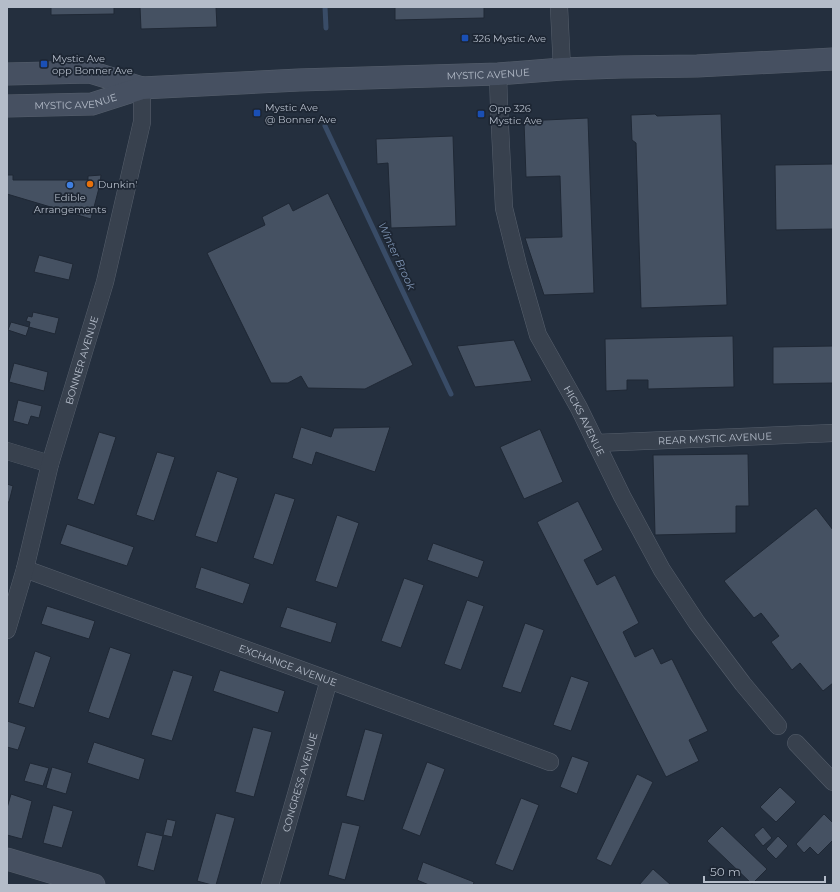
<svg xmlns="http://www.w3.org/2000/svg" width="840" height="892" viewBox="0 0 840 892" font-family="Montserrat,sans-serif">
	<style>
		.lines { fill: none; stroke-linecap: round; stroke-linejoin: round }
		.stream { stroke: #394c67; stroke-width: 5 }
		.building { fill: #455162; stroke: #1f2835 }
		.street-casing { stroke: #565f6c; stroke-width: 18 }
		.secondary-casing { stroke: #565f6c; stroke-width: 23 }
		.street { stroke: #38414e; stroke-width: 17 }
		.secondary { stroke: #465061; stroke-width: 22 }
		.transit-dot { fill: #1a4fb4; stroke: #1d2633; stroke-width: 1.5 }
		.food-dot { fill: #e8710a; stroke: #1d2633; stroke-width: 1.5 }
		.shop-dot { fill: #3f7fe0; stroke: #1d2633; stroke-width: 1.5 }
		.labels { text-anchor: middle; stroke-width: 3.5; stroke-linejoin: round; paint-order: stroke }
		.poi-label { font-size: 10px; fill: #b4bcc9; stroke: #1d2633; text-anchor: start }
		.street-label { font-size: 10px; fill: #b4bcc9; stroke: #1d2633 }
		.water-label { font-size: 11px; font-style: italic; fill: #7c92b1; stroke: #1d2633 }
	</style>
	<rect width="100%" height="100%" fill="#242f3e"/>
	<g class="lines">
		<path class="stream" d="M325,7L326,28
			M325,126L451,394"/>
	</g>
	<path class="building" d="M51,7H114V14L51,15Z
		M140,7H216L217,27L141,29Z
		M395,7H484V18L395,20Z
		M655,114L657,116L721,114L727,305L641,308L636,143L632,140L631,115Z
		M588,118L594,293L544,295L525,238L562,237L560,176L526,177L524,121Z
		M453,136L456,226L391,228L388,163L377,164L376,139Z
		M833,164V229L776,230L775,165Z
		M7,175H13V180H88V176L101,175L100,184L91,219L7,194Z
		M328,193L413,365L365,389L308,388L301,376L288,383H271L207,253L265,225L262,217L289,203L293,211Z
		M39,255L73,264L69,280L34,272Z
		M33,312L59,318L55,334L29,327L30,322L26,321L28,316L32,317Z
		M11,322L29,327L26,336L8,330Z
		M733,336L734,387L648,389V380H627V390L606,391L605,339Z
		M514,340L532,381L475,387L457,346Z
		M833,346V383L773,384V347Z
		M14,363L48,372L44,391L9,382Z
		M18,400L42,406L39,418L31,416L28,425L13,421Z
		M301,427L331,437L334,428L390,427L375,472L316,452L312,465L292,458Z
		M540,429L563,482L524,499L500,447Z
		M99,432L116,437L94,505L77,499Z
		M157,452L175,457L154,521L136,515Z
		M748,454L749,506H736V533L655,535L653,455Z
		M217,471L238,478L217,543L195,536Z
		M7,484L13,486L9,502H7Z
		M275,493L295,499L273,565L253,558Z
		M578,501L603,550L584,560L597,585L615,575L639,623L623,632L635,657L653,648L661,664L672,659L708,731L689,740L699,761L666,777L537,522Z
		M816,508L833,530V683L823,691L800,663L792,670L771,642L779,636L761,613L754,618L724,581Z
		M337,515L359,523L337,588L315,581Z
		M67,524L134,547L127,566L60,544Z
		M433,543L484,561L478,578L427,560Z
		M201,567L250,584L243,604L195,588Z
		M404,578L424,585L401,648L381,641Z
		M467,600L484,606L461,670L444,664Z
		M47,606L95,621L89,639L41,624Z
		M287,607L337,623L331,643L280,627Z
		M525,623L544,630L521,693L502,687Z
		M110,647L131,654L109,719L88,712Z
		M35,651L51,657L34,708L18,703Z
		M173,670L193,676L172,741L151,735Z
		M220,670L285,691L278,713L213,691Z
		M571,676L589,682L571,731L553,725Z
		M7,721L26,727L18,750L7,747Z
		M253,727L272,732L254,797L235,792Z
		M365,729L383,734L364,801L346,796Z
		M94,742L145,759L139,780L87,763Z
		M572,756L589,762L577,794L560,787Z
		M427,762L445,769L420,836L402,829Z
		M30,763L49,768L43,786L24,781Z
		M52,767L72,773L66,794L46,788Z
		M637,774L653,782L611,866L596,859Z
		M780,787L796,802L776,822L760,807Z
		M11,794L32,801L22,839L7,835V808Z
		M521,798L539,805L513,871L495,864Z
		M53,805L73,811L62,848L43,843Z
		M216,813L235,818L216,885H212L197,881Z
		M824,814L833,823V840L818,855L810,847L804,853L796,844Z
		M167,819L176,821L172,837L163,835Z
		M342,822L360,826L345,880L328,875Z
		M722,826L767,869L752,884L707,841Z
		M763,827L772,838L763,846L754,835Z
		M146,832L163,836L154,871L137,866Z
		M778,836L788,846L776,859L766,849Z
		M423,862L474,882L473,885H429L417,880Z
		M653,869L671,885H639Z"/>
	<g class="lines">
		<g class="street-casing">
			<g id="street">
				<path d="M559,7L562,69"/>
				<path id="s1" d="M498,74L499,107L504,208L518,265L538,335L579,408L622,496L662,570L697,623L743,684L778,726"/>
				<path id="s2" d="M596,443L833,433"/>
				<path d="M7,451L50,464"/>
				<path id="s3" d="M25,569L329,680L550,762"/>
				<path id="s4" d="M7,630L25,569L50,464L105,282L142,122V88"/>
				<path d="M796,743L833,782"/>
				<path id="s5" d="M270,885L329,680"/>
			</g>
		</g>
		<g class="secondary-casing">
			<g id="secondary">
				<path d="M7,74L90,72L142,88"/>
				<path id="s6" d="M7,106L92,104L142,88L299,80L498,74L562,69L621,67L697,66L833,59"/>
				<path d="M7,859L94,885"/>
			</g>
		</g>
		<use href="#street" class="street"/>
		<use href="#secondary" class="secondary"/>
	</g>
	<g class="transit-dot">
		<rect x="461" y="34" width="8" height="8" rx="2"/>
		<rect x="40" y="60" width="8" height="8" rx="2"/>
		<rect x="253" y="109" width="8" height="8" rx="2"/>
		<rect x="477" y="110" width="8" height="8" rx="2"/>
	</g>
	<circle class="food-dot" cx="90" cy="184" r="4"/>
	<circle class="shop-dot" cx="70" cy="185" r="4"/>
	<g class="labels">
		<g class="poi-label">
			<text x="473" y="42">326 Mystic Ave</text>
			<text x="52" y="62">Mystic Ave<tspan x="52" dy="12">opp Bonner Ave</tspan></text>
			<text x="265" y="111">Mystic Ave<tspan x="265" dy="12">@ Bonner Ave</tspan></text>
			<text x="489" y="112">Opp 326<tspan x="489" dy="12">Mystic Ave</tspan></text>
			<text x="98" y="188">Dunkin'</text>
			<text x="70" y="201" text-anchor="middle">Edible<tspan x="70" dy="12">Arrangements</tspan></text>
		</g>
		<g class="street-label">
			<text dy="4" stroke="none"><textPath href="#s6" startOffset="484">MYSTIC AVENUE</textPath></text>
			<text dy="4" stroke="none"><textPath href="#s6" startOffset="69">MYSTIC AVENUE</textPath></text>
			<text dy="4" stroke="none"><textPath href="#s4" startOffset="280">BONNER AVENUE</textPath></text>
			<text dy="4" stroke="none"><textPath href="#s1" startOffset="363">HICKS AVENUE</textPath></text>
			<text dy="4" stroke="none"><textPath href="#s2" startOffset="119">REAR MYSTIC AVENUE</textPath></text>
			<text dy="4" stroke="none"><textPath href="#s3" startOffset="280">EXCHANGE AVENUE</textPath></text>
			<text dy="4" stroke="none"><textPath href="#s5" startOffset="107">CONGRESS AVENUE</textPath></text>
		</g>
		<g class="water-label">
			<text transform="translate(397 256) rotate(65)" y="4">Winter Brook</text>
		</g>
	</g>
	<rect width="840" height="892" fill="none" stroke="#b4bcc9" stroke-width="16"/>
	<path d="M704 876v6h121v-6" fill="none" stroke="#b4bcc9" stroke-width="2"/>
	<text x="710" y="876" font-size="12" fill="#b4bcc9" stroke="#1d2633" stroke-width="3" paint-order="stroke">50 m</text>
</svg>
